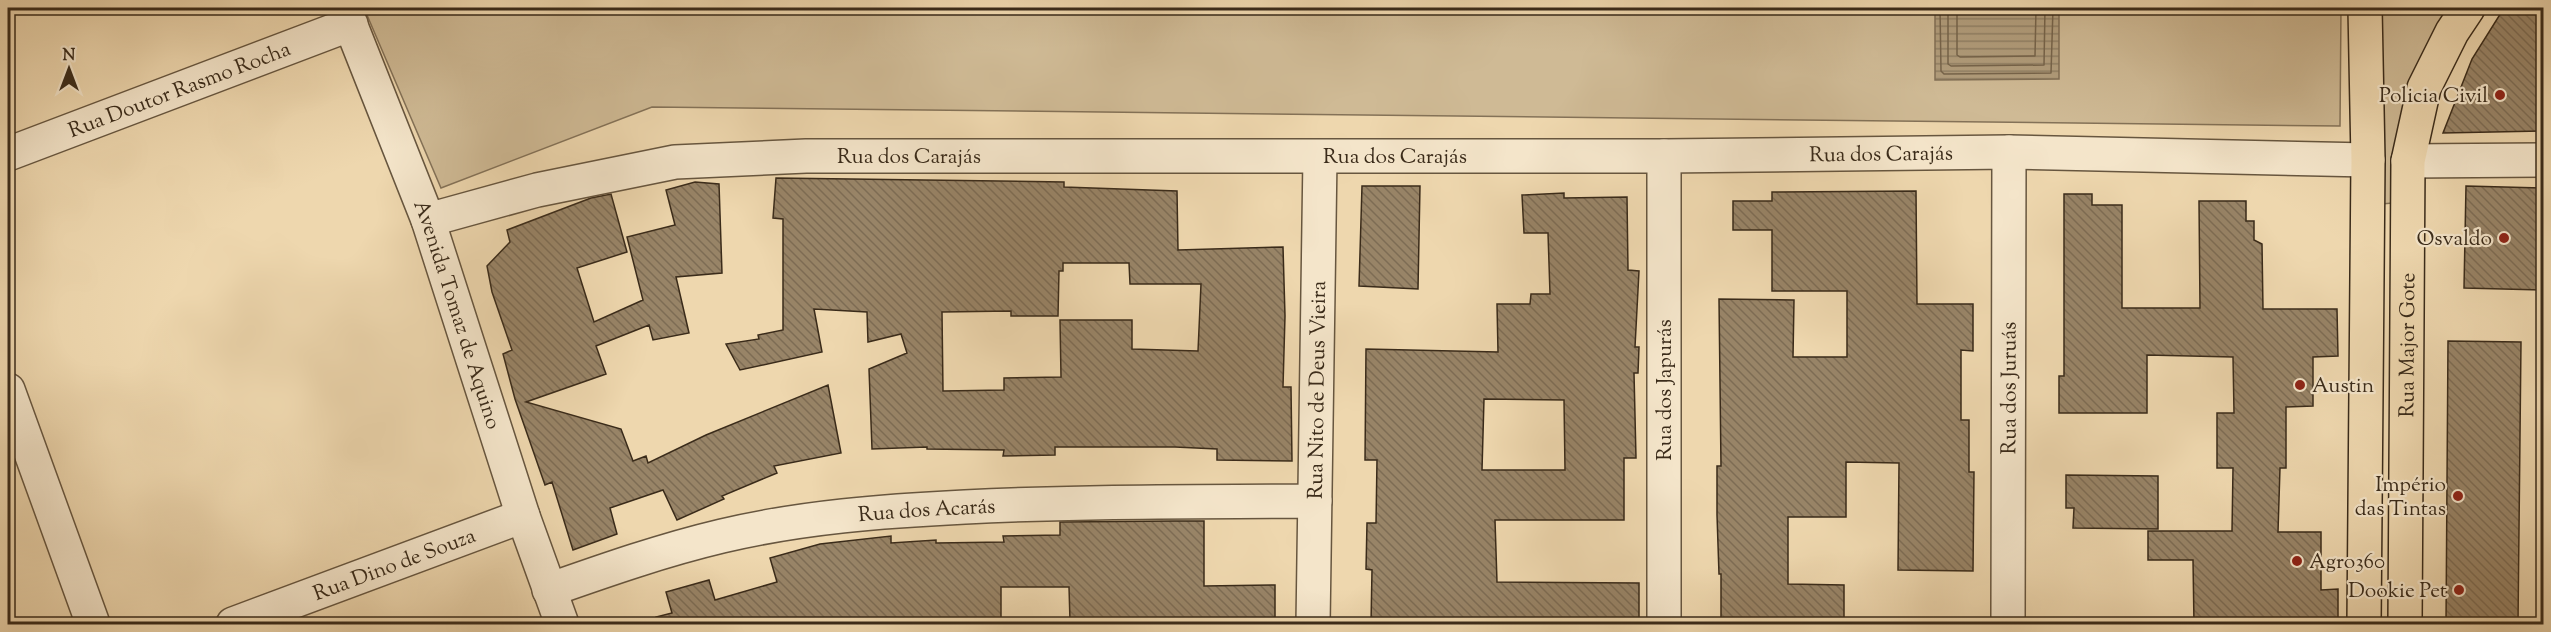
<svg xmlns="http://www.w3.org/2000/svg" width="2551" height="632" viewBox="0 0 2551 632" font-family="'Sorts Mill Goudy',serif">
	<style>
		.green { fill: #cfba95; stroke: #847258; stroke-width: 1.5 }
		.water { fill: url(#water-rules); stroke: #816f55; stroke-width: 1.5 }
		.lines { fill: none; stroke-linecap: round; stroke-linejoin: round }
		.shore { stroke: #76644b; stroke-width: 1.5 }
		.building { fill: url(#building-back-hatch); stroke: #3a2b1a; stroke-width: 1.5; fill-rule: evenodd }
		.minor-casing { stroke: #67563f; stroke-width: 36 }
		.major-casing { stroke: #3a2b1a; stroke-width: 36 }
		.minor { stroke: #f4e5ca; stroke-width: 33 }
		.major { stroke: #eed7ae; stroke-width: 33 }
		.poi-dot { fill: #8f2418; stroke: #f4e5ca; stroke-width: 2 }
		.labels { text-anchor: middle; stroke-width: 4.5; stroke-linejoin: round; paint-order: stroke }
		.street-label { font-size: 21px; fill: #3a2b1a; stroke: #f4e5ca }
		.poi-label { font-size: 21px; fill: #3a2b1a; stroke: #f4e5ca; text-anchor: end }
	</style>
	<defs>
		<pattern id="water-rules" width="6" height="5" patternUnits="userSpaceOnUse" patternTransform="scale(1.5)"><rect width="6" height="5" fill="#b19d7c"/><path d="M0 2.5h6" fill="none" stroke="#918065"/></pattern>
		<pattern id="building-back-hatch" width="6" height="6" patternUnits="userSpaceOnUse" patternTransform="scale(1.5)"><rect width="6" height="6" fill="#988467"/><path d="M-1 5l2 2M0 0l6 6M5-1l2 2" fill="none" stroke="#7d6c54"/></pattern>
	</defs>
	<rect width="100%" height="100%" fill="#eed7ae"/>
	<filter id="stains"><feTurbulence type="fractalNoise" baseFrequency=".00333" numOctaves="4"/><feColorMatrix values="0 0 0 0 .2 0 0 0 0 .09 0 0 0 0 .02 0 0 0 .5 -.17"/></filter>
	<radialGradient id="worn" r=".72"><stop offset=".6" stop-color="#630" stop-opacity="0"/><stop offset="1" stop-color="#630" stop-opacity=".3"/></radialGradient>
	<path class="green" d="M364,8H2341L2340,126L652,107L441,188Z
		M2379,8H2453L2393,203L2381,204Z"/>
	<path class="water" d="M1935,8H2059V79L1935,80Z"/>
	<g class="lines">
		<path class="shore" d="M1940,8L1941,71L1944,74L2051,73L2053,8
			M1948,8V64L1951,66L2044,65L2045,8
			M1957,8V55L1960,57L2035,56L2036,8"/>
	</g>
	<path class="building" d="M2504,8H2544V131L2443,133L2472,59Z
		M776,178L1064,182V187L1177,191L1178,250L1283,247L1285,316L1283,387H1291L1292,461L1217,460V449L1175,447H1055V455L1003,456L1004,450L927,449V447L872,449L869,369L907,353L901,334L868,342L867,312L814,309L822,352L740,370L726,344L759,339L758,335L783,330V219L773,218ZM1063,263H1129L1130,284H1201L1198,351L1132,349V320H1060L1061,377L1004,378V390L943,391L942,312L1011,311V316H1058L1059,271H1063Z
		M695,182L719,184L722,273L676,277L689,333L653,340L649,325L596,346L606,374L526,402L621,429L633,461L646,456L648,463L706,435L828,385L841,453L774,466L777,473L722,496L724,499L677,520L663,490L610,508L617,534L573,550L552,482L545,485L515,399L503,354L512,350L492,292L487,266L510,242L507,230L591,198L611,194L627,252L577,268L594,322L643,300L627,237L675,225L666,190Z
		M1362,186H1420L1418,289L1359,286Z
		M2466,186L2544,188V290L2464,288Z
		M1916,191L1917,304H1973V351L1961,350V420H1969V472H1974L1973,571L1898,570L1899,463L1846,462V517H1788V584L1844,585V624H1721V574H1719L1717,515V466H1721L1719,299L1794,300L1793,357H1847V291H1772V230H1733V201H1772V192Z
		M1564,193V198L1627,197L1628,270L1639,271L1635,347H1639L1638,373H1634L1636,458H1624V520H1495L1497,582L1639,583V624H1371L1372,570L1366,569L1367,523H1376L1377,460H1365L1366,349L1498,352L1497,304H1530L1531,294H1550L1548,233H1524L1522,195ZM1484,399L1564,400L1565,470H1482Z
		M2064,194H2092V205H2122V308H2200L2199,201H2246V221H2254V240L2262,244L2263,309H2337L2338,356L2313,357V406L2286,407V468H2280L2278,532H2321V590L2338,589V624H2194L2193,560H2148V531H2232L2233,468H2217V413H2234L2233,357L2147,355V413H2059V376H2064Z
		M2448,341L2521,342L2518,624H2446Z
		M2066,475L2158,476V529L2073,528L2074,508H2066Z
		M1174,521H1204V586L1275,585V624H1090L1089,621H1070L1069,587H1001V622H940V624H657L656,617L672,613L666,592L709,580L715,600L777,582L770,558L820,544L891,536V543L936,540V543L1004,542L1003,536L1060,535V522Z"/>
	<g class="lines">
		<g class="minor-casing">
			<g id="minor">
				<path id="s1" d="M344,8L428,220L523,516L562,624"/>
				<path id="s2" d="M8,154L351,24"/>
				<path d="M1664,156V624"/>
				<path d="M2408,161L2544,160"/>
				<path id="s3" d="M428,220L537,190L675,162L806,156H1664L2009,152L2368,160"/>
				<path d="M8,390L93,624"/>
				<path id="s4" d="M549,590C606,570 663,550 722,536C802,517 884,511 965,507C1082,501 1198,502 1315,501"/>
				<path id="s5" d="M233,624L523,516"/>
				<path id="s6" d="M1313,624L1320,157"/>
				<path id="s7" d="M2008,624L2009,152"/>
			</g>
		</g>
		<g class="major-casing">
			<g id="major">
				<path d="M2364,624L2368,160L2365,8"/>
				<path id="s8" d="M2405,624L2408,161L2424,88L2452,32L2468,8"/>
			</g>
		</g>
		<use href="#minor" class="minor"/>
		<use href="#major" class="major"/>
	</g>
	<g class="poi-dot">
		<circle cx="2500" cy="95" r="6"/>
		<circle cx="2504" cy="238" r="6"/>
		<circle cx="2300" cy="385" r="6"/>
		<circle cx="2458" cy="496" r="6"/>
		<circle cx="2297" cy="561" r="6"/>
		<circle cx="2459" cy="590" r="6"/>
	</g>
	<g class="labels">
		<g class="street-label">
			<text dy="7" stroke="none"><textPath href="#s2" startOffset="183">Rua Doutor Rasmo Rocha</textPath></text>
			<text dy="7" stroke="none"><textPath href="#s3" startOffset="1460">Rua dos Carajás</textPath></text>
			<text dy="7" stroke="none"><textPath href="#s3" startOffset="488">Rua dos Carajás</textPath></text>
			<text dy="7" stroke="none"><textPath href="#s3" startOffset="974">Rua dos Carajás</textPath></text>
			<text dy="7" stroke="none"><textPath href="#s1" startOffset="327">Avenida Tomaz de Aquino</textPath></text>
			<text dy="7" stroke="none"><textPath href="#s8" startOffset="279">Rua Major Gote</textPath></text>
			<text dy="7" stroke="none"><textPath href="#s7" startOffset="236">Rua dos Juruás</textPath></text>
			<text transform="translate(1664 390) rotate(-90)" y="7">Rua dos Japurás</text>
			<text dy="7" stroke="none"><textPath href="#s6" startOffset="234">Rua Nito de Deus Vieira</textPath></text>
			<text dy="7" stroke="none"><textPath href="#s4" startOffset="388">Rua dos Acarás</textPath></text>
			<text dy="7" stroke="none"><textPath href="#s5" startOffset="172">Rua Dino de Souza</textPath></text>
		</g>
		<g class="poi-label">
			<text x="2488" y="102">Policia Civil</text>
			<text x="2492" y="245">Osvaldo</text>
			<text x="2312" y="392" text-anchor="start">Austin</text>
			<text x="2446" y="491">Império<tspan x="2446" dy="24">das Tintas</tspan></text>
			<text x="2309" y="568" text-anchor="start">Agro360</text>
			<text x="2447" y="597">Dookie Pet</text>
		</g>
	</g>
	<rect width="2551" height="632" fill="none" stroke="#eed7ae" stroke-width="30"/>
	<rect x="9" y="9" width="2533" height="614" fill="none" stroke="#3a2b1a" stroke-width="3"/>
	<rect x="15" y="15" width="2521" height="602" fill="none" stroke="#3a2b1a" stroke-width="1.5"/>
	<g transform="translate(69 69)" stroke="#f4e5ca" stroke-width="4.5" paint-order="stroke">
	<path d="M0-4.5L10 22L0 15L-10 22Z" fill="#3a2b1a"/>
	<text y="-9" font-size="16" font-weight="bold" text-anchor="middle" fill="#3a2b1a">N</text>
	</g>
	<rect width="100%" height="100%" filter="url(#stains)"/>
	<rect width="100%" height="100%" fill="url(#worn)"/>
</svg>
